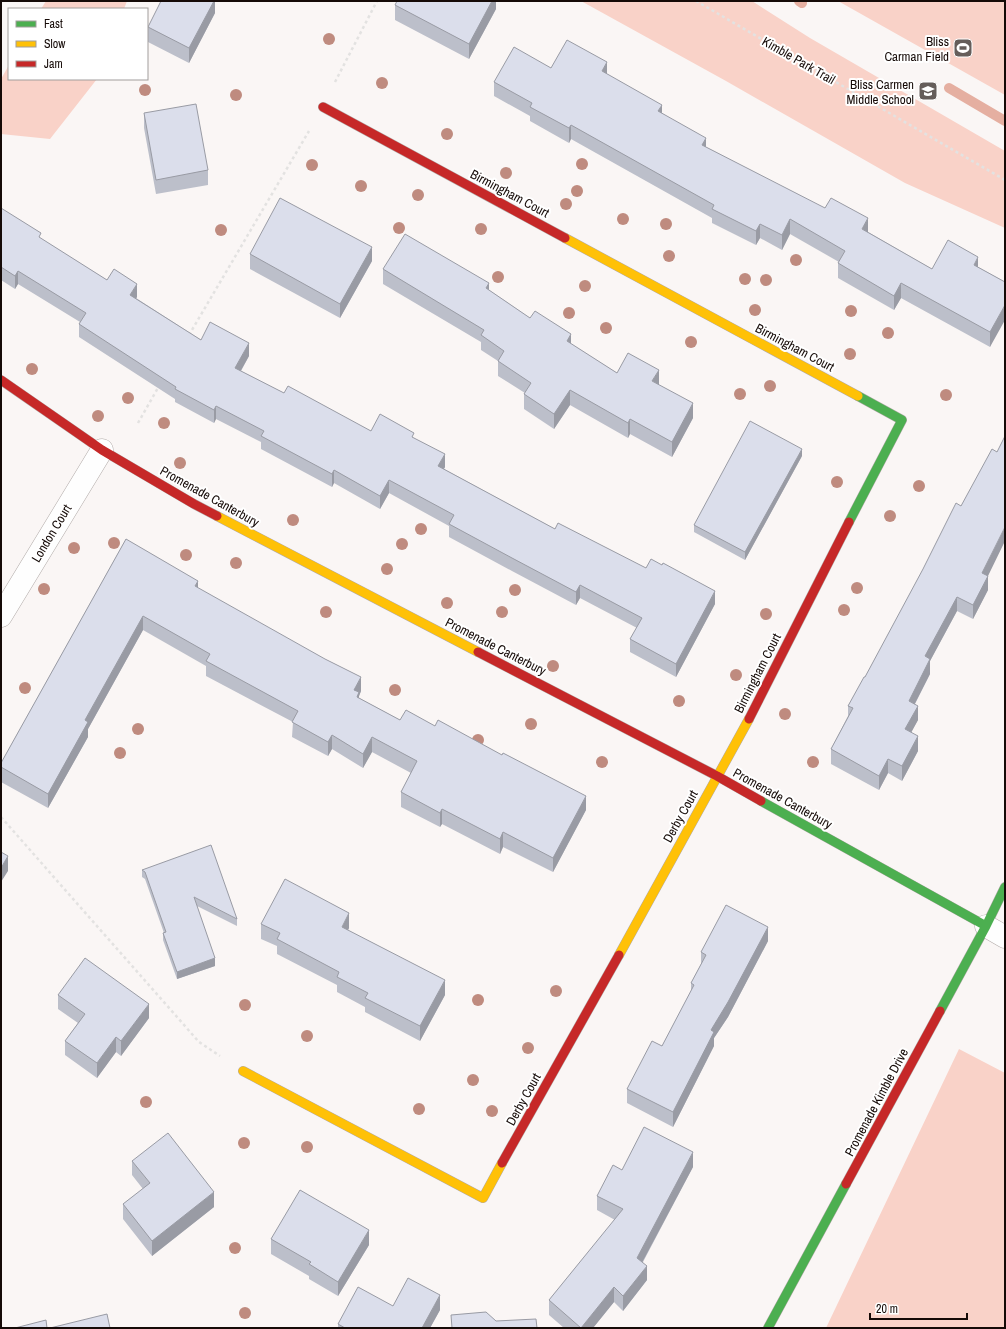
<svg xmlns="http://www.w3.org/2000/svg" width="1006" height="1329" viewBox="0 0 1006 1329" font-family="'Archivo Narrow',sans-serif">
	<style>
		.green { fill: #f9d2c8 }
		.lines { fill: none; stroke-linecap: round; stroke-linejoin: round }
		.stream { stroke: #e5afa1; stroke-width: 10 }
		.street-casing { stroke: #b2aba9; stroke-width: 23 }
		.fast-casing { stroke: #b2aba9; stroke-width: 10 }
		.slow-casing { stroke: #b2aba9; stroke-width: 10 }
		.jam-casing { stroke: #b2aba9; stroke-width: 10 }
		.path { stroke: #e3e2e1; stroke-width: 2.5; stroke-dasharray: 3 3; stroke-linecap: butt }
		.street { stroke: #fefefe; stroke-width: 22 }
		.fast { stroke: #4caf50; stroke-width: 9 }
		.slow { stroke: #ffc107; stroke-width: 9 }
		.jam { stroke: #c62828; stroke-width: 9 }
		.tree { fill: #bf8b7f }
		.wall { fill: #bcbfca }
		.shaded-wall { fill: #999ba4 }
		.building { fill: #dbdeeb; stroke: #999ba4 }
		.labels { text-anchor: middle; stroke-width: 4; stroke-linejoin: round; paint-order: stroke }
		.poi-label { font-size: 13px; fill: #150a07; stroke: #fff; text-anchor: end }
		.street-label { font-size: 13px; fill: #150a07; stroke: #fff }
	</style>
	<rect width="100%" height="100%" fill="#faf6f5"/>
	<path class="green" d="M46,1H127L124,9H41Z
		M581,1H752L810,38L1005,151V228L905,183L726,81Z
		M838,1H1005V95Z
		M9,65V79H97L50,139L1,134V79Z
		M959,1049L1005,1073V1328H826Z"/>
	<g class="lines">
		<path class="stream" d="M799,1L802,3
			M949,88L1005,121"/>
		<g class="street-casing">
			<path id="street" d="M1,616L102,450
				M986,926L1005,937"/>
		</g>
		<g class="fast-casing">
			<path id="fast" d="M849,522L902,420L858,396
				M761,801L986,926
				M940,1011L986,926L1005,887
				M768,1328L846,1184"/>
		</g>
		<g class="slow-casing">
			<path id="slow" d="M565,238L858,396
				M217,516L478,652
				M619,955L749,719
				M243,1071L483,1198L502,1163"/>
		</g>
		<g class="jam-casing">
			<path id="jam" d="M323,107L565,238
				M1,380L102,450L194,504L217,516
				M478,652L717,776L761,801
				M749,719L849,522
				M502,1163L619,955
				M846,1184L940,1011"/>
		</g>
		<path class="path" d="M696,1L1005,180
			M335,82L377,1
			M189,335L309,131
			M138,423L159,386
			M1,817L199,1042L220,1056"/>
		<use href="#street" class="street"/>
		<use href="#fast" class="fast"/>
		<use href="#slow" class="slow"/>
		<use href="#jam" class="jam"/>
	</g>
	<g class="tree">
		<circle cx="329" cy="39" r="6"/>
		<circle cx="382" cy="83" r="6"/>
		<circle cx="145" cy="90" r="6"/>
		<circle cx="236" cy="95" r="6"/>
		<circle cx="447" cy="134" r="6"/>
		<circle cx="582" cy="164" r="6"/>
		<circle cx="312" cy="165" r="6"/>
		<circle cx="506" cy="173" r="6"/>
		<circle cx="361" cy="186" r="6"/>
		<circle cx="577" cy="191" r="6"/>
		<circle cx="418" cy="195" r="6"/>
		<circle cx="566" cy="204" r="6"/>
		<circle cx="623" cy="219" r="6"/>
		<circle cx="666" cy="224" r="6"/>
		<circle cx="399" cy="228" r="6"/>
		<circle cx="481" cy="229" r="6"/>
		<circle cx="221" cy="230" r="6"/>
		<circle cx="669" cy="256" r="6"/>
		<circle cx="796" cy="260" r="6"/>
		<circle cx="498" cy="277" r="6"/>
		<circle cx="745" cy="279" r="6"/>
		<circle cx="766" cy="280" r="6"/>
		<circle cx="585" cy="286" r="6"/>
		<circle cx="755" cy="310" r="6"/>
		<circle cx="851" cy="311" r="6"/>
		<circle cx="569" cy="313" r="6"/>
		<circle cx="606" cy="328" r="6"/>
		<circle cx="888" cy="333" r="6"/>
		<circle cx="691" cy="342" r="6"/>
		<circle cx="850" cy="354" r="6"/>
		<circle cx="32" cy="369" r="6"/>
		<circle cx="770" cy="386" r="6"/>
		<circle cx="740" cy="394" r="6"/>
		<circle cx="946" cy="395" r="6"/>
		<circle cx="128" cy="398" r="6"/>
		<circle cx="98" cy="416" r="6"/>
		<circle cx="164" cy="423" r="6"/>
		<circle cx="180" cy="463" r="6"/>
		<circle cx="837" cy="482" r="6"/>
		<circle cx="919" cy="486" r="6"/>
		<circle cx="890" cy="516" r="6"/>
		<circle cx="293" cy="520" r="6"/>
		<circle cx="421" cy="529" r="6"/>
		<circle cx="114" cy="543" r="6"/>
		<circle cx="402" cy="544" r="6"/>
		<circle cx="74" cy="548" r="6"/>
		<circle cx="186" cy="555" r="6"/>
		<circle cx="236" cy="563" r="6"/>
		<circle cx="387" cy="569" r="6"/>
		<circle cx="857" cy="588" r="6"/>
		<circle cx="44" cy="589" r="6"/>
		<circle cx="515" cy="590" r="6"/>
		<circle cx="447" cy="603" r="6"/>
		<circle cx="844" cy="610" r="6"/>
		<circle cx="326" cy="612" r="6"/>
		<circle cx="502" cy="612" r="6"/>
		<circle cx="766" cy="614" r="6"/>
		<circle cx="553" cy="666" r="6"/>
		<circle cx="736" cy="675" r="6"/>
		<circle cx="25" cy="688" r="6"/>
		<circle cx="395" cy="690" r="6"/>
		<circle cx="679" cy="701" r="6"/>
		<circle cx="785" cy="714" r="6"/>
		<circle cx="531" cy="724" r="6"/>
		<circle cx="138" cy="729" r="6"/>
		<circle cx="478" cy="740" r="6"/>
		<circle cx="120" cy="753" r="6"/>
		<circle cx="602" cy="762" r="6"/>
		<circle cx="813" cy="762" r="6"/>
		<circle cx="556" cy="991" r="6"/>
		<circle cx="478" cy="1000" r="6"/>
		<circle cx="245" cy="1005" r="6"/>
		<circle cx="307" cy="1036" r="6"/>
		<circle cx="528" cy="1048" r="6"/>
		<circle cx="473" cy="1080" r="6"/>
		<circle cx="146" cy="1102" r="6"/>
		<circle cx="419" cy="1109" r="6"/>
		<circle cx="492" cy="1111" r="6"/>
		<circle cx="244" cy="1143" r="6"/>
		<circle cx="307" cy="1147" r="6"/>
		<circle cx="235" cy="1248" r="6"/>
		<circle cx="245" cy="1313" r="6"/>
	</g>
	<path class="wall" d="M215,1V13L189,63L148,42V27Z
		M496,1V9L469,59L395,20V5Z
		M551,68L607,74L662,113L706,147L868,232L932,269L978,267L1005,282L990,347L901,298L894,310L838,278V263L839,262L790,234L782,250L760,238L756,245L712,223V218L571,139L569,143L530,121V116L494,96V82Z
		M144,113L208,170V185L156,194L144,128Z
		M1,208L41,239L107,280L137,297L136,298L201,340L249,356L241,371L284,393L371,431L414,438L445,467L444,469L555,529L715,604L676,677L630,652V639L637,628L580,598L576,605L512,571L449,537V526L389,493L380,509L334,483L332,487L261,449V442L216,419L214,423L175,402V399L79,337V324L80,322L18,284L15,289L1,280Z
		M250,254L372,261L340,318L250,269Z
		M383,269L489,290L530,318L617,373L659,385L693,418L672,457L630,434L628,438L570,405L554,429L524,409V394L525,393L498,376V361L481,350V342L383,284Z
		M997,452L988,576V590L973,619L957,611L930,661V674L915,704L918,720L911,732L918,751L902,781L888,773L879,790L831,764V749L848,716V706L865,677L961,506Z
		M802,456L745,560L694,532V525Z
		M126,539L198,588L361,691L359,696V698L400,720L586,810L553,872L503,847L500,854L442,824L440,827L401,807V792L411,773L372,752L363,768L332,749L328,756L292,737L293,722L206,676V666L143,630L88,729V737L48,808L1,782V763Z
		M142,870L237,919V926L197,906L215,966L177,979L163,940V933H164L145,879L142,877Z
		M261,924L349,928L348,930L445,995L420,1041L365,1012V1007L337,992V985L277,954V946L261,939Z
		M768,941L728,1017L714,1038V1046L673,1127L627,1103V1089L662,1046L691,991V983L701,964V952Z
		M58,995L149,1018L121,1056L116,1052L97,1078L65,1055V1041L78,1023L58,1009Z
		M132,1161L214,1207L152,1256L123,1219V1204L143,1189L132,1175Z
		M693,1167L643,1262L647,1280L623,1311L614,1302L593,1328H564L549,1315V1300L615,1220L597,1210V1196L622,1170Z
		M271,1239L369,1245L338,1296L309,1279V1276L271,1254Z
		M393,1306L440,1310L430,1328H338V1324Z"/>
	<path class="shaded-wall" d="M214,1H215V13L189,63V48Z
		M492,1H496V9L469,59V44Z
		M607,62V76L602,71Z
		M662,105V120L658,111Z
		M571,125V139L569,143V128Z
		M706,138V152L702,145Z
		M868,218V233L862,229Z
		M790,219V234L782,250V235Z
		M760,224V238L756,245V231Z
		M372,247V261L340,318V304Z
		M978,257V271L974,265Z
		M18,271V284L15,289V276Z
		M489,283V298L486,288Z
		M901,283V298L894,310V296Z
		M137,284V297L130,308V295Z
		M1005,305V320L990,347V332Z
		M571,334V349L567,341Z
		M249,343V356L235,381V368Z
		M659,370V385L652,381Z
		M570,390V405L554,429V414Z
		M693,403V418L672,457V442Z
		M216,406V419L214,423V410Z
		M630,419V434L628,438V423Z
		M802,449V456L745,560V552Z
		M445,454V467L438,479V466Z
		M334,470V483L332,487V474Z
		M389,480V493L380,509V496Z
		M1005,527V541L988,576V590L973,619V605L982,573Z
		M198,581V596L195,586Z
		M580,585V598L576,605V592Z
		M715,591V604L676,677V664Z
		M957,597V611L930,661V674L909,715V701L925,656Z
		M143,616V630L88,729V737L48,808V794L85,720Z
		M361,677V691L359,696V707L354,690Z
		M918,706V720L905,744V729Z
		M332,735V749L328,756V742Z
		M918,736V751L902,781V766Z
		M372,737V752L363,768V754Z
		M888,759V773L879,790V776Z
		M586,796V810L553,872V858Z
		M442,809V824L440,827V813Z
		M503,832V847L500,854V839Z
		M8,856V871L1,882V868Z
		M349,913V928L342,941V927Z
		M768,927V941L728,1017L714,1038V1046L673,1127V1112L711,1030Z
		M215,958V966L177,979V972Z
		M445,980V995L420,1041V1026Z
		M149,1004V1018L121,1056V1041Z
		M116,1037V1052L97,1078V1063Z
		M693,1152V1167L637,1272V1258Z
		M214,1192V1207L152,1256V1241Z
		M369,1230V1245L338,1296V1282Z
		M647,1266V1280L623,1311V1296Z
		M614,1287V1302L593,1328H581Z
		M440,1295V1310L430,1328H422Z"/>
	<path class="building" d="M161,1H214L189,48L148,27Z
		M397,1H492L469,44L395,5Z
		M567,40L607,62L602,71L662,105L658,111L706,138L702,145L825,208L831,198L868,218L862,229L932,269L948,240L978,257L974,265L1005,282V305L990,332L901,283L894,296L838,263L845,251L790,219L782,235L760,224L756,231L712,209L714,205L571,125L569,128L530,107L532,103L494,82L514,47L551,68Z
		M196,104L208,170L156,180L144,113Z
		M280,198L372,247L340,304L250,254Z
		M1,208L41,233L39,237L107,280L114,269L137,284L130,295L201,340L210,322L249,343L235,368L284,393L288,386L371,431L380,414L414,433L412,437L445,454L438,466L555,529L558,523L646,568L651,559L662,565L663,563L715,591L676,664L630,639L642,618L580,585L576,592L512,558L449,524L454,515L389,480L380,496L334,470L332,474L261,436L264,431L216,406L214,410L175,389L176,387L79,324L86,313L18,271L15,276L1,267Z
		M405,234L489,283L486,288L530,318L535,311L571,334L567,341L617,373L628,353L659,370L652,381L693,403L672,442L630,419L628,423L570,390L554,414L524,394L531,383L498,361L504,351L481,335L484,330L383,269Z
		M750,421L802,449L745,552L694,525Z
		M1005,436V527L982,573L988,576L973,605L957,597L925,656L930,659L909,701L918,706L905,729L918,736L902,766L888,759L879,776L831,749L853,708L848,706L864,677H865L923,569L956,503L961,506L992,449L997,452Z
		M126,539L198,581L195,586L325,659L361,677L354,690L359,692L357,697L400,720L406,710L435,726L438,720L502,755L503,753L586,796L553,858L503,832L500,839L442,809L440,813L401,792L417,761L372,737L363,754L332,735L328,742L292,722L298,711L206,661L210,654L143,616L85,720L88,722L48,794L1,767V763Z
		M211,845L237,919L194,897L215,958L177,972L163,933L166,932L145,872L142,870Z
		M1,852L8,856L1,868Z
		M285,879L349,913L342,927L445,980L420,1026L365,998L368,993L337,977L339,972L277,939L280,933L261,924Z
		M726,905L768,927L728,1002L711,1030L714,1032L673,1112L627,1089L652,1041L662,1046L694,985L691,983L706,955L701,952Z
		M85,958L149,1004L121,1041L116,1037L97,1063L65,1041L85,1014L58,995Z
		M644,1127L693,1152L637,1258L647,1266L623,1296L614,1287L581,1328L549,1300L623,1209L597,1196L613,1165L622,1170Z
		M168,1133L214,1192L152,1241L123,1204L150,1183L132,1161Z
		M300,1190L369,1230L338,1282L309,1264L311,1262L271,1239Z
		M408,1278L440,1295L422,1328H345L338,1324L358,1287L393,1306Z
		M486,1312L496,1321L536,1319L537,1328H452L451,1315Z
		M107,1314L110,1328H50Z
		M46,1320L47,1328H15Z"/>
	<defs>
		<g id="stadium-square" transform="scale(1)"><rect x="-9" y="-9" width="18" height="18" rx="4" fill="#655d5a" stroke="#fff"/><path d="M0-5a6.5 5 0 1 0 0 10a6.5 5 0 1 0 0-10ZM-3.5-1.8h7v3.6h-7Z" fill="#fff"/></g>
		<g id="school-square" transform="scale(1)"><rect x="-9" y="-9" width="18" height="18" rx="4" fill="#655d5a" stroke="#fff"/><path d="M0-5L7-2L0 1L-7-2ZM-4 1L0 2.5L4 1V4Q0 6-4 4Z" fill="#fff"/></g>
	</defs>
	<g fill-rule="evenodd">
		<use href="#stadium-square" x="963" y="48"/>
		<use href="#school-square" x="928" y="91"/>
	</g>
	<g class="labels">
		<g class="poi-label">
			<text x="949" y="46">Bliss<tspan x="949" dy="15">Carman Field</tspan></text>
			<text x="914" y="89">Bliss Carmen<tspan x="914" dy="15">Middle School</tspan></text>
		</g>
		<g class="street-label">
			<text transform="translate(799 60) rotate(30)" y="5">Kimble Park Trail</text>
			<text transform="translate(510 193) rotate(28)" y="5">Birmingham Court</text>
			<text transform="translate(795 347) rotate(28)" y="5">Birmingham Court</text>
			<text transform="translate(210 496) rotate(29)" y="5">Promenade Canterbury</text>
			<text transform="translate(51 533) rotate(-59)" y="5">London Court</text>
			<text transform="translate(496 646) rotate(27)" y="5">Promenade Canterbury</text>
			<text transform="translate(757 673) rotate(-63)" y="5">Birmingham Court</text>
			<text transform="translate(783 798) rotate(29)" y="5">Promenade Canterbury</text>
			<text transform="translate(680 816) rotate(-61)" y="5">Derby Court</text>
			<text transform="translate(523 1099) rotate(-61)" y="5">Derby Court</text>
			<text transform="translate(876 1102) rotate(-62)" y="5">Promenade Kimble Drive</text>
		</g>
	</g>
	<rect width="1006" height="1329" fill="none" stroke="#150a07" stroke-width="4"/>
	<rect x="8" y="8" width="140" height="72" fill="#ffffff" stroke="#a19d9c"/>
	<rect x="16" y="21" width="20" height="6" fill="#4caf50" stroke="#a19d9c"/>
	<text x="44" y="28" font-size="12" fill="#150a07">Fast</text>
	<rect x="16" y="41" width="20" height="6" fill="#ffc107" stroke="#a19d9c"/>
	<text x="44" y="48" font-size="12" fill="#150a07">Slow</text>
	<rect x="16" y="61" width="20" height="6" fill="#c62828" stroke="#a19d9c"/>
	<text x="44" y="68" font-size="12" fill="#150a07">Jam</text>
	<path d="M870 1313v6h97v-6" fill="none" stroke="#150a07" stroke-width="2"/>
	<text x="876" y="1313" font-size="12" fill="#150a07" stroke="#ffffff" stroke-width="3" paint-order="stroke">20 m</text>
</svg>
